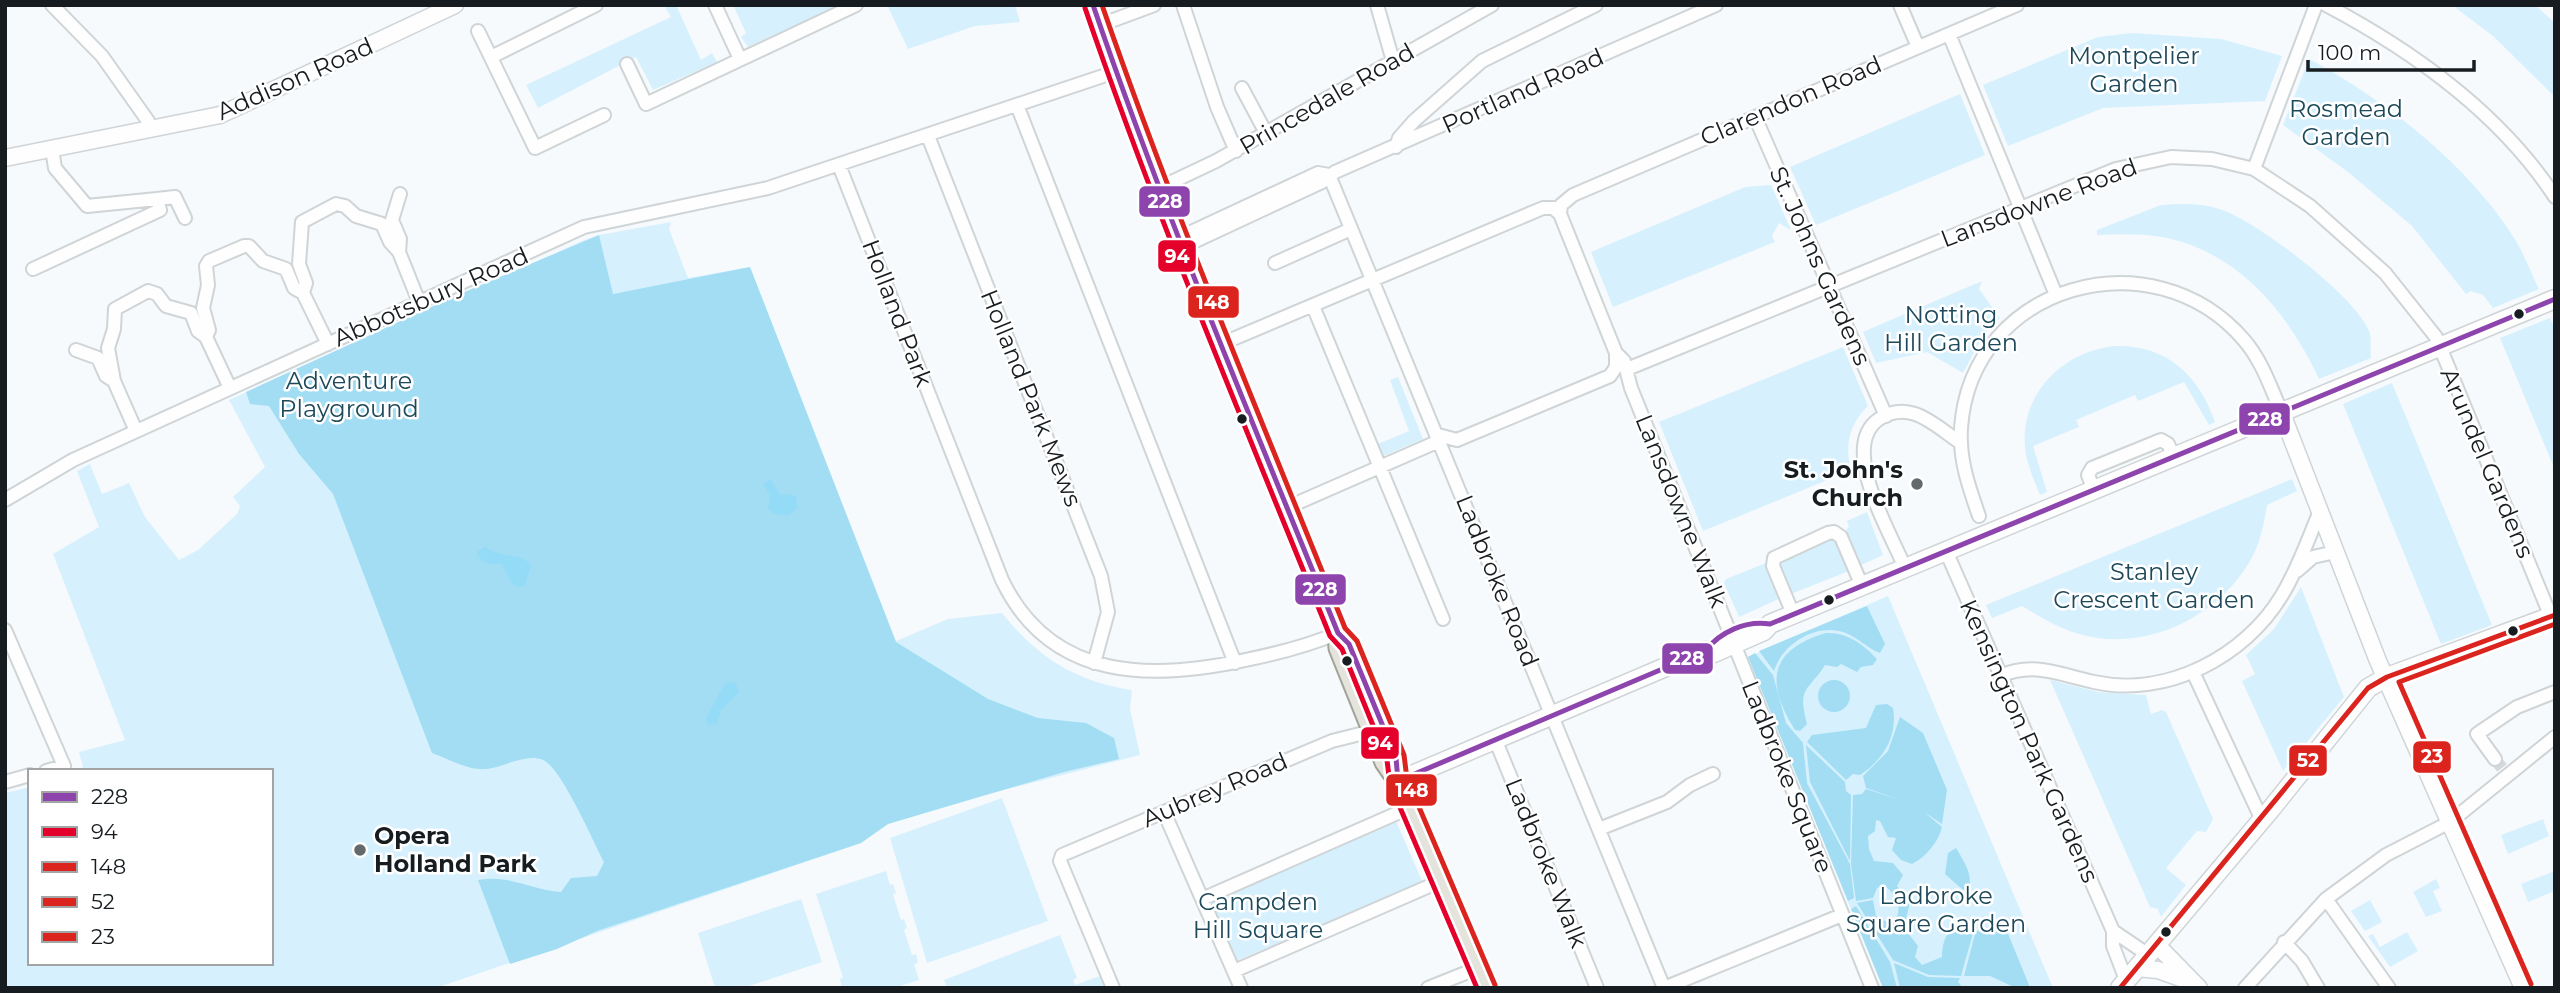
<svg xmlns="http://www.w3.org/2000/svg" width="2560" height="993" viewBox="0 0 2560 993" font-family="Montserrat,sans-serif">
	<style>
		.green { fill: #d6f1fd }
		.forest { fill: #a2ddf3 }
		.water { fill: #93dbf7 }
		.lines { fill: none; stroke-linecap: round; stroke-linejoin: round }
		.minor-tunnel { stroke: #d4d9db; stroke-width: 12; stroke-dasharray: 12 6; stroke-linecap: butt }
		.minor-casing { stroke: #cfd4d6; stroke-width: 16 }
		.tertiary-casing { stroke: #cfd4d6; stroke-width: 19 }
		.secondary-casing { stroke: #cfd4d6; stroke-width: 21 }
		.primary-casing { stroke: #a2a398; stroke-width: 23 }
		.minor { stroke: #fefeff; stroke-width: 12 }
		.tertiary { stroke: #fefeff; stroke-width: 16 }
		.secondary { stroke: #fefeff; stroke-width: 18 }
		.primary { stroke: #e4e4dd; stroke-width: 19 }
		.bus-1-casing { stroke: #fff; stroke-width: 10 }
		.bus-2-casing { stroke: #fff; stroke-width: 10 }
		.bus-3-casing { stroke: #fff; stroke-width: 10 }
		.bus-4-casing { stroke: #fff; stroke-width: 10 }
		.bus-5-casing { stroke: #fff; stroke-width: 10 }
		.bus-1 { stroke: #8e44ad; stroke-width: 5 }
		.bus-2 { stroke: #e4002b; stroke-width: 5 }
		.bus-3 { stroke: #dc241f; stroke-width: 5 }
		.bus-4 { stroke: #dc241f; stroke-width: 5 }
		.bus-5 { stroke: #dc241f; stroke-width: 5 }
		.bus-dot { fill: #161c1f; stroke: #fff; stroke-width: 2.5 }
		.poi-dot { fill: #646a6c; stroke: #fff; stroke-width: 2.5 }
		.labels { text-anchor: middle; stroke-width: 5; stroke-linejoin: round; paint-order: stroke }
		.park-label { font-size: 24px; fill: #1d495a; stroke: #fff }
		.street-label { font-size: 24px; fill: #161c1f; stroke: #fff }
		.poi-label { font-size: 24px; font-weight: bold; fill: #161c1f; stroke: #fff; text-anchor: end }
		.line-badge { stroke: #fff; stroke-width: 2.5 }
		.badge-label { font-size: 19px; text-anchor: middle; font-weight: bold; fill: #fff }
	</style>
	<rect width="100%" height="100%" fill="#f6fafc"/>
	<path class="green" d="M664,5H676L701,60L712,53L717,62L653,90L636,57L538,108L526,85L671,17Z
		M733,5H839L748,47L741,37L746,33Z
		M887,5H1015L1020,22L975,26L908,49Z
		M2452,5H2535L2555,23V97L2493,36Z
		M2132,33L2221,39L2282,56L2265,101L2103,108L2008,146L1983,85L2098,37Z
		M2309,59C2386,100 2470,166 2516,241C2525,256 2531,273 2539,289L2493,308L2483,295L2471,291L2466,294L2412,226L2348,172L2283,125Z
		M1960,94L1985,155L1816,225L1790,167Z
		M1771,185L1791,230L1779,223L1772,236L1775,242L1613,307L1591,252L1745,187Z
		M2161,205C2181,203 2206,203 2225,211C2261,225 2355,296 2369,331C2372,338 2370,350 2371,358L2319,379C2289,314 2240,254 2167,238C2144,233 2120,234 2097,235V230Z
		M671,222L669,229L688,278L750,267L896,641L948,619L1002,613C1037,657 1076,682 1132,690L1130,709L1140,755L954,803L888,824L861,843L436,988H5V793L30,787V963H271V771H76L83,767L79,752L125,740L53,554L99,527L77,471L90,464L102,494L129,483L145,517L179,560L198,550L237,514L240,506L233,497L265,467L229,400L582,241L599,235Z
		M1982,281L1979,289L2000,318L1983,336L1963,373L1927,352L1876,363L1863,332Z
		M2550,318L2555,329V470L2500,338Z
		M2114,346C2166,344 2199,375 2215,422L2209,425L2184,382L2138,401L2135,395L2076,420L2079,427L2033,446L2047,492L2040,495C2034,480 2027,465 2025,448C2020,394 2062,352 2114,346Z
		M1843,347L1868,406C1847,426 1844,450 1853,477L1848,479L1845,474L1825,481L1703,531L1659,422Z
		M1398,377L1423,439L1383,456L1378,444L1409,431L1390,380Z
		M2392,383L2492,625L2441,644L2343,404Z
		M2292,479L2297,491L2267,505C2264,524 2260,544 2250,561C2217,618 2144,653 2079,634C2058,628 2040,617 2022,606L1992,618L1986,605Z
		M1867,512L1883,555L1859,566L1844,532L1849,527L1847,521Z
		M1832,537H1835L1849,571L1791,594L1779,562Z
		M1766,563L1781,598L1739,617L1724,583L1726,579Z
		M2301,587L2344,697L2283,771L2242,681L2255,674L2246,655L2274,629Z
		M1888,596L2053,988H1883L1748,657Z
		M2050,680L2098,692L2146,695L2151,714L2162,710L2166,712L2213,819L2206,832L2197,831L2166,868L2186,885L2161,917L2158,909L2150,907Z
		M1002,798L1048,921L927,963L890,838Z
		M2543,819L2549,836L2508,854L2501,835Z
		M1396,821L1422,881L1236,961L1210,901Z
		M886,871L890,885L893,884L896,893L893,894L901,920L904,919L907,928L904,930L912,955L916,954L918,963L914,964L919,980L894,988H842L840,979L843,977L816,894Z
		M2555,871V891L2528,902L2521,884Z
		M2436,879L2440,888L2433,891L2442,911L2426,917L2413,892Z
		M801,899L822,962L743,988H715L698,933Z
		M2370,900L2382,922L2365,931L2351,911Z
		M2407,932L2418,951L2390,967L2368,936L2373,934L2380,947Z
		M1060,935L1077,978L1073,980L1075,985L1100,976L1104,988H947L944,980Z"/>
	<path class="forest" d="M599,235L613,294L750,267L896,642L988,699L1038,718L1086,723L1114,738L1119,759L1064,772L888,824L861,843L597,931L557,949L510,964L478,880C510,874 530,890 561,892L571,878L597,876L604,862C593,841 561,767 543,760C524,752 499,771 479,769C463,768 447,758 432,753L333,494L299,454L269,406L250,404L246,392L455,296Z
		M1867,606L1885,644L1880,653C1869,649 1858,638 1846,633C1817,622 1783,643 1774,671L1759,651Z
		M1826,633C1847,632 1863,644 1877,659L1873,665L1861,667L1857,672L1841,664L1837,667L1825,665C1808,692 1797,686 1807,724L1800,731L1795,730C1765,682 1769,650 1826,633Z
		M1755,653L1773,675L1786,723L1803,743L1807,783L1850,864L1854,898L1848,901L1748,657Z
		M1818 696a16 16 0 1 1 32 0a16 16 0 1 1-32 0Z
		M1887,704L1893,708C1898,736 1883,760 1860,775L1853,774L1846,780L1807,742L1812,735L1866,728L1876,705Z
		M1900,717L1923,733L1947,790L1942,824L1924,812L1942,827C1939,841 1926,857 1912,864L1901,860L1892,850L1896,838L1888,837L1880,821L1876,820L1875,831L1868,836L1869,849L1874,861L1893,863L1903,875L1897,886L1910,902L1904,928L1918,946L1915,957L1922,965L1942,957C1942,942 1947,928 1962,923L1974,930L1961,976L1929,975L1893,960L1857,903L1873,900L1876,916L1889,923L1895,921C1903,907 1896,895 1885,886L1877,888L1873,898L1856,901L1851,864L1853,795L1862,794L1866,789L1901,800L1866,788L1863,776L1888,751Z
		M1806,745L1845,782L1846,791L1851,795L1850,861L1810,782Z
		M1956,848C1963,860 1973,874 1969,888L1963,890L1945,874L1948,853Z
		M1856,906L1890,962L1897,988H1883L1851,909Z
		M2002,919L2029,985V988H2016L1990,976H1964L1976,930L1985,934L1997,920Z
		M1894,963L1928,977L1960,978L1958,982L1963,988H1900Z"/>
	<path class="water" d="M770,479L780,494L796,496L797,508L789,515L774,514L768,508L770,496L763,485Z
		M485,547C501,559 524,552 531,566L525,585L519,587L512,584L502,564C488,563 483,567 477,552Z
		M731,682L736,684L739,692L721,710L717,723L708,725L706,718L724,685Z"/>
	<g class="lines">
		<path class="minor-tunnel" d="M2495,759L2502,768"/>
		<g class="minor-casing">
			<path id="minor" d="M52,5L102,56L148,121L149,129
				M715,5L740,59
				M1183,5L1217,107L1236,151
				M1377,5L1393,61
				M1900,5L1918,47
				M2326,5C2413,51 2500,113 2555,197
				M1100,25L1154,5
				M478,31L535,148L604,115
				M1949,34L2056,295
				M491,57L596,5
				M627,64L646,104L856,5
				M1242,88L1266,133
				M1017,105L1235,663
				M1755,117L1886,416
				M928,136L1101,576L1108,612L1094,663
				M1396,147L1399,138L1414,121L1482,61L1596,5
				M839,165L1002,580C1051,682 1153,681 1250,659C1279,653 1310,645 1338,633
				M2254,169L2316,5
				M1329,175L1664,988
				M1159,188L1216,161L1492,5
				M157,199L175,197L185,218
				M1181,242L1191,243L1322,182L1335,172L1716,5
				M1181,242L1187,234L1318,173L1329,175
				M399,252L419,302
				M1275,263L1351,229
				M33,269L160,210L157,199L87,206L55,168L52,149
				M303,293L328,344
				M1313,306L1443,619
				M206,337L230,388
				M1221,344L1543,208H1553L1560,214
				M76,350L98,358L106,376L114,381L108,348L114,329L115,309L148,291L157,294L166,306L191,313L198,331L206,337L209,330L203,308L208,285L206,266L209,261L244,246H249L263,261L286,269L294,288L303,293L306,283L299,264L302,222L336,204L345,206L356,216L382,224L390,242L399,252L400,239L392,220L400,194
				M1627,369L2116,169L2171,157L2212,159L2254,169L2310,206L2385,273L2436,337L2551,617
				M114,381L136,431
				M1438,435L1457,440L1610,376L1616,367V353
				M2094,490L2088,475L2092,468L2161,440L2168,444L2173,455
				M5,500L73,460L584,227L768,188L1115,72
				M1288,507L1439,441
				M1979,516C1969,487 1959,460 1961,428C1971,284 2153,234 2244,340C2262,361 2270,386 2281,411
				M1946,551L2113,931V946L2126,980
				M1905,568C1891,533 1838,447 1879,419C1911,398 1936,427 1961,443
				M2297,571L2313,557L2335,552
				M1793,614L1773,566L1774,558L1828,533L1834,532L1841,537L1862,586
				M5,630L64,766L46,771
				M1730,633L1631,388L1624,361L1616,353L1560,214L1561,205L1573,195L2017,5
				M1734,644L1872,988
				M2193,672L2262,820
				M2000,676C2035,661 2060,675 2094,682C2166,698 2245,657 2282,595C2298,569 2308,539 2320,511
				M1495,739L1597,988
				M2495,759L2477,734L2517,707L2555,692
				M5,782L30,775
				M1164,812L1241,988
				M1599,829L1667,802L1690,785L1713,774
				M1202,899L1409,808
				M2326,899L2389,988
				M2113,931L2147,954
				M2284,942L2302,961L2318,988
				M1234,971L1441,881
				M1113,988L1060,861L1062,855L1332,741L1372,731
				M1428,988L1478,968
				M1664,988L1842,915
				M2245,988L2326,899L2386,855L2450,822L2555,737"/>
		</g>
		<g class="tertiary-casing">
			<path id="tertiary" d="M5,158L220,115L455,5
				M2281,411L2378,661L2523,988
				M2156,944L2199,988
				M2136,968L2158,970L2189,981"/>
		</g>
		<g class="secondary-casing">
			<path id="secondary" d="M1398,781L1668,666L1705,651L1714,653L1764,631L1770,624L2555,299
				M2120,988L2271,809L2368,688L2387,677L2555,615"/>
		</g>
		<g class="primary-casing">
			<path id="primary" d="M1093,5L1125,99L1173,224L1338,633L1339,648L1385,762L1398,781L1487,988"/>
		</g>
		<use href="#minor" class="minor"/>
		<use href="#tertiary" class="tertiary"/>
		<use href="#secondary" class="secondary"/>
		<use href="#primary" class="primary"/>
		<g class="bus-1-casing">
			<path id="bus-1" d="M1093,5C1166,218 1254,425 1338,633L1349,644L1396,758L1398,781
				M1398,781L1705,651C1720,632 1746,620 1770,624L2555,299"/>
		</g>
		<g class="bus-2-casing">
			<path id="bus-2" d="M1085,8C1158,221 1246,428 1330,636L1342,649L1387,760L1390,784L1477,988"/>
		</g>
		<g class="bus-3-casing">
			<path id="bus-3" d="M1102,5C1175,216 1262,421 1345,628L1357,641L1404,755L1407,779L1495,985"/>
		</g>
		<g class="bus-4-casing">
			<path id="bus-4" d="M2120,988L2368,688L2387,677L2555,615"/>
		</g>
		<g class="bus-5-casing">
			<path id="bus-5" d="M2531,984L2399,682L2555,624"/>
		</g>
		<use href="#bus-1" class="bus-1"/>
		<use href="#bus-2" class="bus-2"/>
		<use href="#bus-3" class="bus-3"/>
		<use href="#bus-4" class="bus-4"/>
		<use href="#bus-5" class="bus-5"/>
	</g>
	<g class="bus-dot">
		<circle cx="2519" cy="314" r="6"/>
		<circle cx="1242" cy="419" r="6"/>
		<circle cx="1829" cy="600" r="6"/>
		<circle cx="2513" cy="631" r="6"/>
		<circle cx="1347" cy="661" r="6"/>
		<circle cx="2166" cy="932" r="6"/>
	</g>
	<g class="poi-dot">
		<circle cx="1917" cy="484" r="7"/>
		<circle cx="360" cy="850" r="7"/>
	</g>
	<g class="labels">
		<g class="park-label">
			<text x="2134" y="64">Montpelier<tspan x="2134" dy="28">Garden</tspan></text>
			<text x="2346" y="117">Rosmead<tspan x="2346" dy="28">Garden</tspan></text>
			<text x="1951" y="323">Notting<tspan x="1951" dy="28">Hill Garden</tspan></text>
			<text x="349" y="389">Adventure<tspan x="349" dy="28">Playground</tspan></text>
			<text x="2154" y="580">Stanley<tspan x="2154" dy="28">Crescent Garden</tspan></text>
			<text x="1936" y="904">Ladbroke<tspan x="1936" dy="28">Square Garden</tspan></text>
			<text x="1258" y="910">Campden<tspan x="1258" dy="28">Hill Square</tspan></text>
		</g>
		<g class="street-label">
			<text transform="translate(295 79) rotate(-24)" y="8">Addison Road</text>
			<text transform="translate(1523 91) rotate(-24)" y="8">Portland Road</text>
			<text transform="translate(1327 99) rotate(-30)" y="8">Princedale Road</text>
			<text transform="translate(1791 101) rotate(-23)" y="8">Clarendon Road</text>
			<text transform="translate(2039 203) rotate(-21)" y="8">Lansdowne Road</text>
			<text transform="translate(1820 266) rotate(66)" y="8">St. Johns Gardens</text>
			<text transform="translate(431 297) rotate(-24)" y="8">Abbotsbury Road</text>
			<text transform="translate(897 313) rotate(69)" y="8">Holland Park</text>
			<text transform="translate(1031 398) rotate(68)" y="8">Holland Park Mews</text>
			<text transform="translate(2487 463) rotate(67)" y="8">Arundel Gardens</text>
			<text transform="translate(1681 511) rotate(68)" y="8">Lansdowne Walk</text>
			<text transform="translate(1497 581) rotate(68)" y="8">Ladbroke Road</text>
			<text transform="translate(2029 741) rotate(66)" y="8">Kensington Park Gardens</text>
			<text transform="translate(1787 777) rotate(68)" y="8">Ladbroke Square</text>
			<text transform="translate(1215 790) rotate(-23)" y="8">Aubrey Road</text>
			<text transform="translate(1546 863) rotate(68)" y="8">Ladbroke Walk</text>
		</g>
		<g class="poi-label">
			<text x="1903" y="478">St. John's<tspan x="1903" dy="28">Church</tspan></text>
			<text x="374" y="844" text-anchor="start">Opera<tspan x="374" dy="28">Holland Park</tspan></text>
		</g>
	</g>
	<g class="line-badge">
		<rect x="1138" y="185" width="53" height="33" rx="7" fill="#8e44ad"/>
		<rect x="1157" y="239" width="40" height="34" rx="7" fill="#e4002b"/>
		<rect x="1187" y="285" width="53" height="34" rx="7" fill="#dc241f"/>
		<rect x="2238" y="402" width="53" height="34" rx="7" fill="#8e44ad"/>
		<rect x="1294" y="573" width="53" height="33" rx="7" fill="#8e44ad"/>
		<rect x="1661" y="642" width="53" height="33" rx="7" fill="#8e44ad"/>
		<rect x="1360" y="726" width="40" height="34" rx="7" fill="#e4002b"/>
		<rect x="2412" y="740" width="40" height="34" rx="7" fill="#dc241f"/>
		<rect x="2288" y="744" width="40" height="33" rx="7" fill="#dc241f"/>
		<rect x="1385" y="773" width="53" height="34" rx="7" fill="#dc241f"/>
	</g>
	<g class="badge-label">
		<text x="1165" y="208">228</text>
		<text x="1177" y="263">94</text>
		<text x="1213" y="309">148</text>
		<text x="2265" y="426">228</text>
		<text x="1320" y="596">228</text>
		<text x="1687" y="665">228</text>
		<text x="1380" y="750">94</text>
		<text x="2432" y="763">23</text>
		<text x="2308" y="767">52</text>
		<text x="1412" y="797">148</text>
	</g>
	<rect width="2560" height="993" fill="none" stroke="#161c1f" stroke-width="14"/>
	<rect x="28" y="769" width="245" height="196" fill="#ffffff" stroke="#a2a4a5" stroke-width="2"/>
	<rect x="42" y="792" width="35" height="10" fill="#8e44ad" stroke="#a2a4a5" stroke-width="2"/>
	<text x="91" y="804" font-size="21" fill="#161c1f">228</text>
	<rect x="42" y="827" width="35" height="10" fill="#e4002b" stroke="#a2a4a5" stroke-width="2"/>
	<text x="91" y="839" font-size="21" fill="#161c1f">94</text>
	<rect x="42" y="862" width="35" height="10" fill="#dc241f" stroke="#a2a4a5" stroke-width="2"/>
	<text x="91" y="874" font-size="21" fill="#161c1f">148</text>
	<rect x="42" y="897" width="35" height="10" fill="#dc241f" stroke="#a2a4a5" stroke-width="2"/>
	<text x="91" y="909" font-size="21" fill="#161c1f">52</text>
	<rect x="42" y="932" width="35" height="10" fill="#dc241f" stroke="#a2a4a5" stroke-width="2"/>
	<text x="91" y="944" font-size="21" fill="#161c1f">23</text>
	<path d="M2308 60v10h166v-10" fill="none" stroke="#161c1f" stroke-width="3.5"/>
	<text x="2318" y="60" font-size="21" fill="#161c1f" stroke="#ffffff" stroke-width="5" paint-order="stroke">100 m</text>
</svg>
